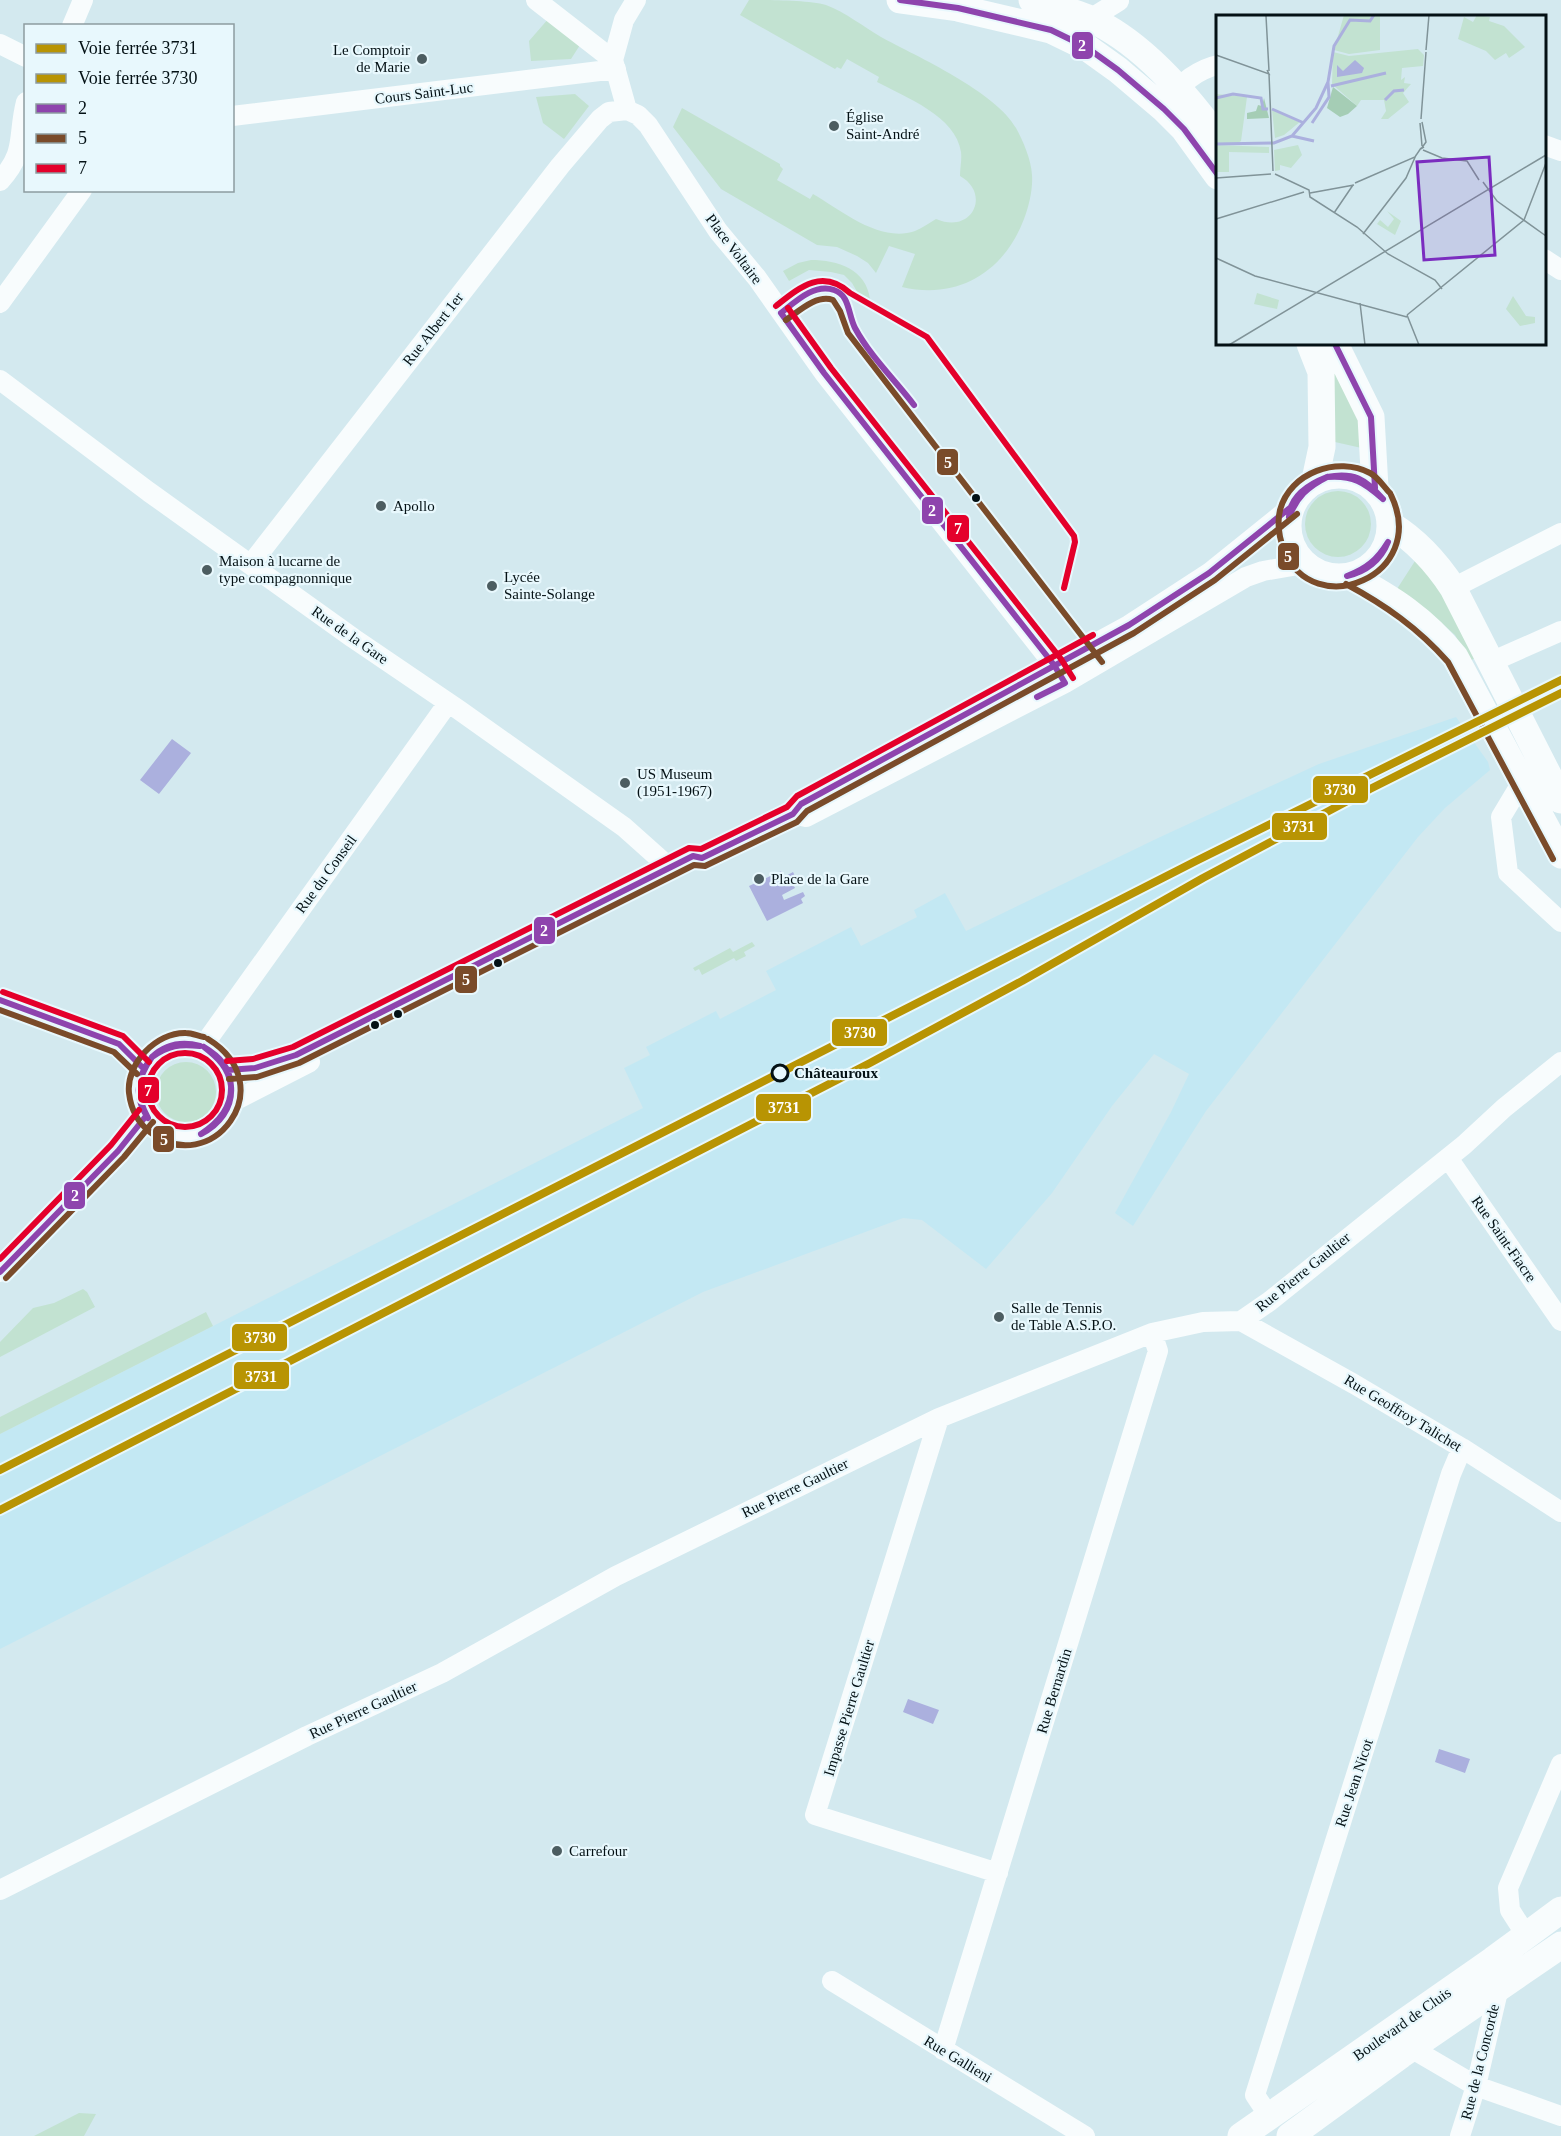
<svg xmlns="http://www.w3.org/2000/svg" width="1561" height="2136" viewBox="0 0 1561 2136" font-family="Georgia,serif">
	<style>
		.built { fill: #c3e8f3 }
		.green { fill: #c2e2d1 }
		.water { fill: #abb0de }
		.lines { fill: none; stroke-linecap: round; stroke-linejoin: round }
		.street { stroke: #f8fcfd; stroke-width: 20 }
		.secondary { stroke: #f8fcfd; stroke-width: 27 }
		.bus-1-casing { stroke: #e8f8fd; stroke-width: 10 }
		.bus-2-casing { stroke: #e8f8fd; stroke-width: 10 }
		.bus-3-casing { stroke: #e8f8fd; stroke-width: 10 }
		.bus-1 { stroke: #8e44ad; stroke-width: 6 }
		.bus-2 { stroke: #7a4b2a; stroke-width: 6 }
		.bus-3 { stroke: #e4002b; stroke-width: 6 }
		.rail-1-casing { stroke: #e8f8fd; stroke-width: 12 }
		.rail-2-casing { stroke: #e8f8fd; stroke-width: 12 }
		.rail-1 { stroke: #b89403; stroke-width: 8 }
		.rail-2 { stroke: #b89403; stroke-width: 8 }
		.poi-dot { fill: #4c5d61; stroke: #e8f8fd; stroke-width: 2 }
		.bus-dot { fill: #041115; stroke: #e8f8fd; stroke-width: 2 }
		.stop-dot { fill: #e8f8fd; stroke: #041115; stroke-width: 3 }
		.labels { text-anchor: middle; stroke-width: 4.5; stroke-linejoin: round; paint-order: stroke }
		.poi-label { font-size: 15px; fill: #041115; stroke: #e8f8fd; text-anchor: start }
		.street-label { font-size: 15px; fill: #041115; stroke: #e8f8fd }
		.stop-label { font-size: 15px; font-weight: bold; fill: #041115; stroke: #e8f8fd; text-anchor: start }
		.inset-river { fill: none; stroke: #abb0de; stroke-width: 3 }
		.inset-road { fill: none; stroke: #809398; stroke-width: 1.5 }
		.view { fill: #7b2cbf; fill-opacity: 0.15; stroke: #7b2cbf; stroke-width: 3 }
		.inset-edge { fill: none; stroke: #041115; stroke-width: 3 }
		.line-badge { stroke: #e8f8fd; stroke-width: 2 }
		.badge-label { font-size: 16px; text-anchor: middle; font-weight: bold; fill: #fff }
	</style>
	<rect width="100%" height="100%" fill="#d3e9ef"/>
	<path class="built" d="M1456,717L1488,762L1490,770L1445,808L1418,837L1206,1111L1133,1226L1115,1213L1171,1112L1189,1074L1154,1054L1112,1106L1052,1193L986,1269L922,1220L903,1218L703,1292L0,1649V1434L643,1108L624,1068L650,1055L646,1047L716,1011L720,1019L776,990L766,971L851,927L861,946L917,917L914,910L945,893L966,931L1158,838L1319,764Z"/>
	<path class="green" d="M749,0C769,0 808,0 826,5C845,12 864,27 881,37C918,57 996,92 1016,128C1023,141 1031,159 1032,175C1033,189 1029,206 1024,219C1004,272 958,300 902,287L915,254L889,246L876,273L868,263L857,256L837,247L817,245L721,189L673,127L682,108L780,164V166L783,169L777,180L810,199L813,194C842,211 880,243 915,231C922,228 929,223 936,219C973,235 991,193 960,176C960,168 962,160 961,152C956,116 905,97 877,82L879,77L847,59L841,69L837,67L835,69L740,15Z
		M549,18L580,45L571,59L531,61L529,41Z
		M575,94L589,106L564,139L543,123L536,97Z
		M811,260C838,260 866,269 870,299L868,302H863L852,283L844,275L831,272L809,270L789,281L783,271L798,263Z
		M1329,354L1357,410L1366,449L1335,442Z
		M1305 524a33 33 0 1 1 66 0a33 33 0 1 1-66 0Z
		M1415,561L1438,586L1475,658L1470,661L1455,635L1427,610L1397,589Z
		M752,942L755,946L744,952L746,956L736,961L734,958L702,975L699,969L695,971L693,968L730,948L733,952Z
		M156 1092a30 30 0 1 1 60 0a30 30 0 1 1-60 0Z
		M83,1289L87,1292L95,1307L0,1357V1342L33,1308L54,1303Z
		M206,1312L213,1326L0,1434V1417Z
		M79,2113L96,2114L84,2136H34Z"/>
	<path class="water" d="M172,739L191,753L159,794L140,780Z
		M781,871L784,877L793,872L795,876L786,880L789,886L793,884L795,888L782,895L784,900L803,892L805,896L801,899L803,903L767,921L749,886Z
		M908,1699L939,1710L933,1724L903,1712Z
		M1439,1749L1470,1759L1465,1773L1435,1762Z"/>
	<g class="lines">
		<path class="street" d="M536,0L613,60
			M636,0L624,20L613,60L627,110L638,115L648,125L718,231L757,278L824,373L1054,665L1065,683
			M1080,22L1090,19L1119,1
			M72,26L83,0
			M0,44L26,57
			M1170,99C1180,83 1199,69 1218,65
			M232,116L616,69
			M1544,145L1561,151
			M0,181C27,151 17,137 26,102
			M1544,259L1561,270
			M0,303L82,190
			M0,380L149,492L353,638L459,710L624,827L670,868
			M251,564L560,166L600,119L609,112L627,110
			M1453,588L1561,533
			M1491,662L1561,631
			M1522,782L1501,817L1508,873L1561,922
			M793,814L806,817L1065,683L1246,577L1263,571L1304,564
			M0,1000L119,1044L143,1068
			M138 1090a47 47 0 1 1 94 0a47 47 0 1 1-94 0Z
			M203,1046L448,703
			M228,1070L255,1068L296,1055L693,856L702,858L793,814L801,804L1129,625L1209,573L1291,507
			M230,1103L310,1062
			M1448,1158L1561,1321
			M0,1272L118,1151L146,1116
			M1241,1321L1354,1384L1462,1448L1561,1512
			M939,1418L815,1815L998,1873
			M0,1890L307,1736L442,1673L616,1576L939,1418L1152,1333L1203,1322L1241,1321L1270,1301L1464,1145L1504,1108L1561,1062
			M1526,1935L1510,1910L1508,1888L1561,1764
			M832,1981L1085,2136
			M1411,2048L1476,2086L1561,2116
			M943,2050L1158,1351L1152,1333
			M1269,2116L1255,2095L1451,1474L1462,1448
			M1460,2136L1476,2086L1499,1987"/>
		<path class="secondary" d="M900,0L958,8L1051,30L1086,47L1118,70L1164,109L1184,129L1218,176
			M1032,0C1051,6 1072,11 1090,19C1140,41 1186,94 1218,138
			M1310,344L1321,372L1322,447L1315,480
			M1335,344L1371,417L1375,488
			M1288 526a51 51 0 1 1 102 0a51 51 0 1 1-102 0Z
			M1391,525C1417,541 1436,562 1453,588L1561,800
			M1350,576C1393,599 1424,619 1455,657L1561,855
			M1241,2136L1493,1960L1561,1910
			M1290,2136L1401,2055L1561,1945"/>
		<g class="bus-1-casing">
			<path id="bus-1" d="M900,0L958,8L1051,30L1086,47L1118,70L1164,109L1184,129L1218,175
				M781,313L824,373L1054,665L1065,683L1037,697
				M781,313C795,302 814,283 834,290C850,295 848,315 855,328C870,356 895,380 914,405
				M1335,344L1371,417L1375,488
				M1327,477C1354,472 1365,479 1383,499
				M1327,477C1353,475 1364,482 1383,499
				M1289,517C1290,496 1309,484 1327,477
				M1289,517C1297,497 1307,487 1327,477
				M1347,576C1366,569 1377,560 1388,542
				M1347,576C1366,572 1381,560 1388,542
				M0,1000L119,1044L143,1068
				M204,1047C219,1056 230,1067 231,1086
				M204,1047C218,1058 229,1068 231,1086
				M152,1057C166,1044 181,1041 200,1046
				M152,1057C169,1045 179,1044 200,1046
				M228,1070L255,1068L296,1055L693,856L702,858L793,814L801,804L1129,625L1209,573L1291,507
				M148,1118C134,1097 136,1077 152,1057
				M148,1118C135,1094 136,1080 152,1057
				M201,1134C218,1123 232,1108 231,1086
				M201,1134C219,1125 233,1108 231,1086
				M0,1272L118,1151L146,1116"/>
		</g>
		<g class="bus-2-casing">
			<path id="bus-2" d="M786,320C799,311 817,294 833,300L840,311L848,333L1102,662
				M1390,493C1384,487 1378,477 1370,473C1338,456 1290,472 1280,510C1277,523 1279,537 1284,550C1313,623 1430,576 1391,495
				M1346,584C1385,605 1418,628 1448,662L1553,859
				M0,1010L114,1052L137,1074
				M204,1037C198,1036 192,1033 186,1033C156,1032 126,1064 129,1093C131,1110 137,1122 150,1132C211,1180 284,1086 208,1039
				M229,1079L257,1077L299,1063L694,865L705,866L797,822L807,811L1134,633L1215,580L1297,514
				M6,1278L124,1157L153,1122"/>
		</g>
		<g class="bus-3-casing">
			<path id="bus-3" d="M776,306C800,287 822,268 850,293L927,337L1074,536L1075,542L1064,588
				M788,308L831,368L1061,659L1073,678
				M3,992L123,1036L149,1062
				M148 1090a37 37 0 1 1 74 0a37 37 0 1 1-74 0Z
				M227,1061L253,1059L293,1047L689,848L701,849L787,807L797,796L1093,635
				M0,1259L111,1145L139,1110"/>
		</g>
		<use href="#bus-1" class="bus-1"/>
		<use href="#bus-2" class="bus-2"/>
		<use href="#bus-3" class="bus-3"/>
		<g class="rail-1-casing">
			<path id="rail-1" d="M0,1510L870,1063L1022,981L1203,878L1370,789L1561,693"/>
		</g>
		<g class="rail-2-casing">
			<path id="rail-2" d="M0,1470L1196,861L1561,680"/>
		</g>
		<use href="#rail-1" class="rail-1"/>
		<use href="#rail-2" class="rail-2"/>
	</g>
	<g class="poi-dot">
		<circle cx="422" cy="59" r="6"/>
		<circle cx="834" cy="126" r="6"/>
		<circle cx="381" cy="506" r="6"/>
		<circle cx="207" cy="570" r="6"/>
		<circle cx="492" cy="586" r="6"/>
		<circle cx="625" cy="783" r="6"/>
		<circle cx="759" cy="879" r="6"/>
		<circle cx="999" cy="1317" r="6"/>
		<circle cx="557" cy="1851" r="6"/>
	</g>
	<g class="bus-dot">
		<circle cx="976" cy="498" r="5"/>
		<circle cx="498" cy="963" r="5"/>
		<circle cx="398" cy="1014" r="5"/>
		<circle cx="375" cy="1025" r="5"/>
	</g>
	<circle class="stop-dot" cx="780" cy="1073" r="8"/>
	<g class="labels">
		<g class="poi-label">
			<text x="410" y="55" text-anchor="end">Le Comptoir<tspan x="410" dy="17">de Marie</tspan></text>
			<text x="846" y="122">Église<tspan x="846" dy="17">Saint-André</tspan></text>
			<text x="393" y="511">Apollo</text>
			<text x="219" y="566">Maison à lucarne de<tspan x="219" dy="17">type compagnonnique</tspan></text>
			<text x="504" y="582">Lycée<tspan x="504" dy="17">Sainte-Solange</tspan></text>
			<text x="637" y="779">US Museum<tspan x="637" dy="17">(1951-1967)</tspan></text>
			<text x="771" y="884">Place de la Gare</text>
			<text x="1011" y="1313">Salle de Tennis<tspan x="1011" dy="17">de Table A.S.P.O.</tspan></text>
			<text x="569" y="1856">Carrefour</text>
		</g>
		<g class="street-label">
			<text transform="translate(424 93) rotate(-7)" y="5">Cours Saint-Luc</text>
			<text transform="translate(734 249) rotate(53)" y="5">Place Voltaire</text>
			<text transform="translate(433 329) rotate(-52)" y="5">Rue Albert 1er</text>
			<text transform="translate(350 635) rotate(35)" y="5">Rue de la Gare</text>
			<text transform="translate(326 874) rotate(-54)" y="5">Rue du Conseil</text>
			<text transform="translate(1504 1239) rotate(55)" y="5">Rue Saint-Fiacre</text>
			<text transform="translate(1303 1272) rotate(-39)" y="5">Rue Pierre Gaultier</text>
			<text transform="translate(1403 1413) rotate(31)" y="5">Rue Geoffroy Talichet</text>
			<text transform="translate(795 1488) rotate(-26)" y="5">Rue Pierre Gaultier</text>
			<text transform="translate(1054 1691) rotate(-73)" y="5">Rue Bernardin</text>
			<text transform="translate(849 1708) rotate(-73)" y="5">Impasse Pierre Gaultier</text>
			<text transform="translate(363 1710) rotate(-25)" y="5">Rue Pierre Gaultier</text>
			<text transform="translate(1354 1783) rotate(-72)" y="5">Rue Jean Nicot</text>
			<text transform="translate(1402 2024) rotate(-35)" y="5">Boulevard de Cluis</text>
			<text transform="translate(958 2059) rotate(31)" y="5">Rue Gallieni</text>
			<text transform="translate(1480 2062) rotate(-76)" y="5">Rue de la Concorde</text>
		</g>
		<g class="stop-label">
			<text x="794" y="1078">Châteauroux</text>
		</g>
	</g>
	<g transform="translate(1216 15)">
		<rect width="330" height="330" fill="#d3e9ef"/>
		<path d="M128,0H164V35L133,39L118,35ZM261,0L274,2L273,6L288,11L309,32L293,43L290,38L279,45L270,36L242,24L248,2L257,7ZM202,34L208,40L207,51L186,53L185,65L189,62L188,68L195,69L187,78L193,87L172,104H165L170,96L168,85H145L141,91L116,69L117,37L133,41ZM0,79L31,82L25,126L21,129L0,128ZM56,95L83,107L85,106L68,120L59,123ZM0,130L53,132V138L13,137V157H0ZM82,130L86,140L75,153L64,150V155L59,156L58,135ZM171,196L185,206L179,220L161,209L164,205L172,212L178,204ZM41,278L63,285L61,294L38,289ZM297,281L310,301L319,302V308L304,311L290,294Z" fill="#c2e2d1"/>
		<path d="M117,72L141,91L132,99L124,102L111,93ZM48,83L53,103L31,104V98L40,96L42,90L46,91Z" fill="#a5cdb5"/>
		<path d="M139,45L148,53L146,58L121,62V50L127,56Z" fill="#abb0de"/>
		<path class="inset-river" d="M115,71L170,58M0,83L17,79L45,83L47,94H52M169,85L178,76L188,75M56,94L88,108M96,108L113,82L112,67M76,121L98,126M0,129L58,128L76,121L100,93L112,67L118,31L134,5L154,6L158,0"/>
		<path class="inset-road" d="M50,1L53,56M210,35L213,0M0,40L53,59L51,55M53,59L57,156M205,104L210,37M206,107L210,127L205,134L208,132M204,108L206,131M207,135L226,143L251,146L263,165M59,159L93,175L94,182L141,212L172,239L219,265L226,274M0,163L55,159M267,167L281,186L330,221M139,168L199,142L205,133M94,178L138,170M118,198L137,170M0,204L88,177M147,219L190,163L200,140M0,243L39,261L191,302M144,288L149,330M191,300L308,205L330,148M191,300L203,330M13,330L330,140"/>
		<path class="view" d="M273,142L279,240L208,245L201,147Z"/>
		<rect width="330" height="330" class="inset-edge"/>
	</g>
	<g class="line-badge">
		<rect x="1071" y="31" width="23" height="29" rx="6" fill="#8e44ad"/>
		<rect x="936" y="448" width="23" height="28" rx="6" fill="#7a4b2a"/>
		<rect x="921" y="496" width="23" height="29" rx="6" fill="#8e44ad"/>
		<rect x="946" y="514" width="24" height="29" rx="6" fill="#e4002b"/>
		<rect x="1277" y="542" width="23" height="29" rx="6" fill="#7a4b2a"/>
		<rect x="1312" y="775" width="57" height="29" rx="6" fill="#b89403"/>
		<rect x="1271" y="812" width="57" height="29" rx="6" fill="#b89403"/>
		<rect x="533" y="916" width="23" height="29" rx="6" fill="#8e44ad"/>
		<rect x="454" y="965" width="24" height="29" rx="6" fill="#7a4b2a"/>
		<rect x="831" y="1018" width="57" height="29" rx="6" fill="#b89403"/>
		<rect x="137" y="1076" width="23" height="28" rx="6" fill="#e4002b"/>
		<rect x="755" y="1093" width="57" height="29" rx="6" fill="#b89403"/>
		<rect x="152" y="1125" width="23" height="28" rx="6" fill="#7a4b2a"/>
		<rect x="63" y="1181" width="23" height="29" rx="6" fill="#8e44ad"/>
		<rect x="231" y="1323" width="57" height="29" rx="6" fill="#b89403"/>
		<rect x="233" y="1361" width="57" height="29" rx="6" fill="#b89403"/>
	</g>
	<g class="badge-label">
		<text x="1082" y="51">2</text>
		<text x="948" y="468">5</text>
		<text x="932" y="516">2</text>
		<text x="958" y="534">7</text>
		<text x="1288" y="562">5</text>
		<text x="1340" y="795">3730</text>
		<text x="1299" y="832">3731</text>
		<text x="544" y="936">2</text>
		<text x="466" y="985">5</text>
		<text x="860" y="1038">3730</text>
		<text x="148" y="1096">7</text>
		<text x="784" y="1113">3731</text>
		<text x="164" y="1145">5</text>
		<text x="75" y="1201">2</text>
		<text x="260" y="1343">3730</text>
		<text x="261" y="1382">3731</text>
	</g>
	<rect x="24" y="24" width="210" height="168" fill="#e8f8fd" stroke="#8d9ca0" stroke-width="1.5"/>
	<rect x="36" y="44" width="30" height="9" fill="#b89403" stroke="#8d9ca0" stroke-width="1.5"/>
	<text x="78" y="54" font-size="18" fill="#041115">Voie ferrée 3731</text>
	<rect x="36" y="74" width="30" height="9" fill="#b89403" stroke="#8d9ca0" stroke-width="1.5"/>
	<text x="78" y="84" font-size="18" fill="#041115">Voie ferrée 3730</text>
	<rect x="36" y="104" width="30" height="9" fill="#8e44ad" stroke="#8d9ca0" stroke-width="1.5"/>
	<text x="78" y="114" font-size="18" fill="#041115">2</text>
	<rect x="36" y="134" width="30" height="9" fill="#7a4b2a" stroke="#8d9ca0" stroke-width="1.5"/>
	<text x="78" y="144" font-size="18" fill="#041115">5</text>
	<rect x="36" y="164" width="30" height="9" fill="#e4002b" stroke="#8d9ca0" stroke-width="1.5"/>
	<text x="78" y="174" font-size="18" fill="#041115">7</text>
</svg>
